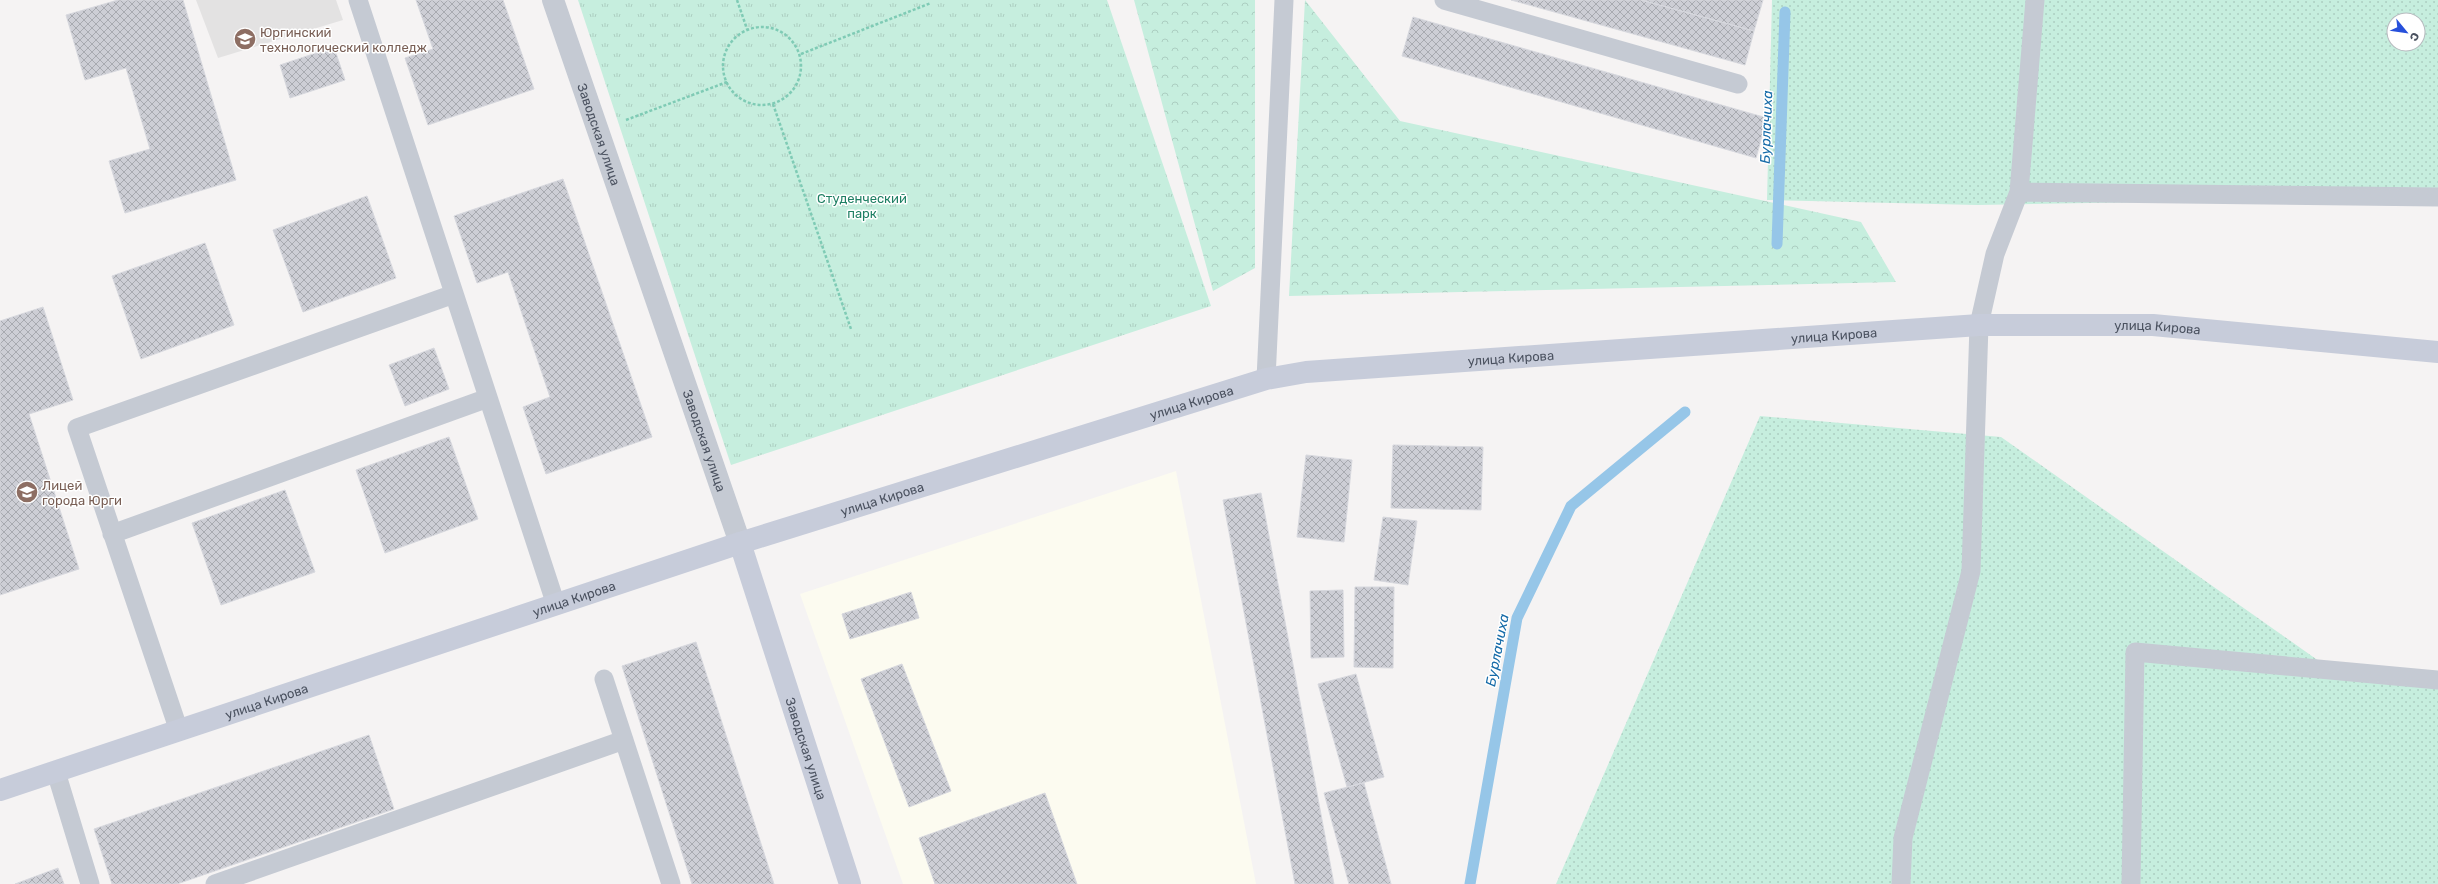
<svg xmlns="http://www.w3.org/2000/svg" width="2438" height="884" viewBox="0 0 2438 884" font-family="Rubik,sans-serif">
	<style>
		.commercial { fill: #fcfbf0 }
		.education { fill: #e3e2e2 }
		.forest { fill: url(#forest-crowns) }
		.park { fill: url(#park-tufts) }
		.garden { fill: url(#garden-dots); fill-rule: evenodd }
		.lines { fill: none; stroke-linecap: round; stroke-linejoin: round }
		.stream { stroke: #96c6e8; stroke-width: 11 }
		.building { fill: url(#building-cross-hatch); stroke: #d7d8de }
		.path { stroke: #7fcbb5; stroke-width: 2.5; stroke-dasharray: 3 2; stroke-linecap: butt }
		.lane { stroke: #c5cad3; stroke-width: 19 }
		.street { stroke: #c5cad3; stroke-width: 22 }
		.secondary { stroke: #c7ccda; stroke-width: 22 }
		.labels { text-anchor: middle; stroke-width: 3; stroke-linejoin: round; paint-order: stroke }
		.education-label { font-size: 13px; fill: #785e54; stroke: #fff; text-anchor: start }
		.street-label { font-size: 13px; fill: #4b5260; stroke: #fff }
		.park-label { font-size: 13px; fill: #1e7f63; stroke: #fff }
		.water-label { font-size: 14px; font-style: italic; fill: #166ba8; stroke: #fff }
	</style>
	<defs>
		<pattern id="forest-crowns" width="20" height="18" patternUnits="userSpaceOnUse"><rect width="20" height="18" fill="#c6eede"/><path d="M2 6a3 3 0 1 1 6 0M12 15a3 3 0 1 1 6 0" fill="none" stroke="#accec1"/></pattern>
		<pattern id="park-tufts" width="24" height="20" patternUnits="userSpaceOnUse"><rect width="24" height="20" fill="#c6eede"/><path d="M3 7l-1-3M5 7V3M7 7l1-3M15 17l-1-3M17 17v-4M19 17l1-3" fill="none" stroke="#accec1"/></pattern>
		<pattern id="garden-dots" width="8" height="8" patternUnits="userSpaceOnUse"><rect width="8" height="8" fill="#c6eede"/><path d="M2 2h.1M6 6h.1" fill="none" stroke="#accec1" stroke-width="1.8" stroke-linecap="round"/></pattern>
		<pattern id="building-cross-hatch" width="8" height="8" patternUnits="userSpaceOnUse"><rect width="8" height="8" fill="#cdced5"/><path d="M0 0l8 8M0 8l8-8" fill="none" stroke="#a8aab0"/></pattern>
	</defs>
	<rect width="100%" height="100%" fill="#f5f3f3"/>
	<path class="commercial" d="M1176,471L1256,884H903L800,594Z"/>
	<path class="education" d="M196,0H336L343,20L218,58Z"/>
	<path class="forest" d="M1134,0H1255V268L1213,291Z
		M1305,0L1400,121L1861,222L1896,282L1289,296Z"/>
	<path class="park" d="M578,0H1107L1211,306L731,465Z"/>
	<path class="garden" d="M1772,0H2438V197L1977,205L1767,200ZM2394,20H2418V44H2394Z
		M1760,416L2001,437L2333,671L2438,681V884H1556Z"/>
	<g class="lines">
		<path class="stream" d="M1777,244L1785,12
			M1470,884L1517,618L1571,506L1685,412"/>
	</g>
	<path class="building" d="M118,0H183L236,180L125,213L109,161L150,149L126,68L85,80L66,15Z
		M416,0H503L534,89L428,125L405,58L433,49Z
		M1511,0H1641L1754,31L1745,65Z
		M1641,0H1763L1754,31Z
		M1413,17L1767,118L1756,158L1402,56Z
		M334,47L345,80L290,98L280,65Z
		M563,179L652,437L546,474L523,407L550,397L508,272L477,283L454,216Z
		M367,196L396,278L303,312L273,230Z
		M205,243L234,325L141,359L112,276Z
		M43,307L73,400L29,414L79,569L0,595V321Z
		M434,348L449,389L405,406L389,365Z
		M449,437L478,519L385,553L356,470Z
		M1393,445L1483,447L1481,510L1391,508Z
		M1306,455L1352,460L1344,542L1297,537Z
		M285,490L315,572L221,605L192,523Z
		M1261,493L1334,884H1295L1223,500Z
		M1383,517L1417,521L1408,585L1374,580Z
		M1355,587H1394L1393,668L1354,667Z
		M1343,590L1344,657L1311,658L1310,591Z
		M911,592L919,618L850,639L842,614Z
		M696,642L774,884H692L622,666Z
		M902,664L951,791L909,807L861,679Z
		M1356,674L1384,777L1347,787L1318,684Z
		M369,735L394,809L177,884H112L94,829Z
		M1364,783L1391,884H1349L1324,793Z
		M1045,793L1077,884H935L919,838Z
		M58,868L64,884H15Z"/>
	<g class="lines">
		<path class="path" d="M737,0L747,29
			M723 66a39 39 0 1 1 78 0a39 39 0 1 1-78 0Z
			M801,54L931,3
			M773,104L851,329
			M626,120L727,82"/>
		<path class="lane" d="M358,0L556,605
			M1444,0L1738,84
			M2019,192L2438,197
			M1266,379L1284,0
			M112,534L488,398
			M604,679L671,884
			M179,731L77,428L454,294
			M56,772L90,884
			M215,884L624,740
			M1901,884L1903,838L1971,571L1979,325L1995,254L2019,192L2035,0
			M2131,884L2135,652L2438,680"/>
		<path class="street" id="s1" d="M553,0L740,543"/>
		<g class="secondary">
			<path id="s2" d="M740,543L850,884"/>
			<path id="s3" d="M0,790L740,543L1266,379L1306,372L1979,325H2153L2438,352"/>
		</g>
	</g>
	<defs>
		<g id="university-disc" transform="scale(1.15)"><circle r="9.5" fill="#8d6e63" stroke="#fff"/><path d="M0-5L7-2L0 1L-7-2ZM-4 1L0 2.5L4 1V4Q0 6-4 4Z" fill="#fff"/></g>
		<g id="school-disc" transform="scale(1.15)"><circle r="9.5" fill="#8d6e63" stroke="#fff"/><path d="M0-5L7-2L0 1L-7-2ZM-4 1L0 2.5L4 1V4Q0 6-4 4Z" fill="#fff"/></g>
	</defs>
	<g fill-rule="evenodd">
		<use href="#university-disc" x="245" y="39"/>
		<use href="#school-disc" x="27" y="492"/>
	</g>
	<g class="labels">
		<g class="education-label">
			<text x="260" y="37">Юргинский<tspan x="260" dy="15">технологический колледж</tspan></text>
			<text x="42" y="490">Лицей<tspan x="42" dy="15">города Юрги</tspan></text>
		</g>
		<g class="street-label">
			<text dy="5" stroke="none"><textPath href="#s1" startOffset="142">Заводская улица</textPath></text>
			<text dy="5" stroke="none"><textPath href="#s3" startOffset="2225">улица Кирова</textPath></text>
			<text dy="5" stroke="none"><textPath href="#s3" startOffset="1901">улица Кирова</textPath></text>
			<text dy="5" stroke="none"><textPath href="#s3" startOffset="1577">улица Кирова</textPath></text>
			<text dy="5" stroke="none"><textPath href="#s3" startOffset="1253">улица Кирова</textPath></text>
			<text dy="5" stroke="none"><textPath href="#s1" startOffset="466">Заводская улица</textPath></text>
			<text dy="5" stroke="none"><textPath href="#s3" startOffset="929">улица Кирова</textPath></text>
			<text dy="5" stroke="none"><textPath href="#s3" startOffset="605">улица Кирова</textPath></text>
			<text dy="5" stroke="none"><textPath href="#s3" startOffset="281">улица Кирова</textPath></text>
			<text dy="5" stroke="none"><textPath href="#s2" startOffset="216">Заводская улица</textPath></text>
		</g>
		<g class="park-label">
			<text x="862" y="203">Студенческий<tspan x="862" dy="15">парк</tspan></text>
		</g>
		<g class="water-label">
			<text transform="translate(1766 127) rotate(-88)" y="5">Бурлачиха</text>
			<text transform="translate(1497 650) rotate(-79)" y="5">Бурлачиха</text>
		</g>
	</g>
	<g transform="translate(2406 32) rotate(119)"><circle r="19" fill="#ffffff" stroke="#b7babf"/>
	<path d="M0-3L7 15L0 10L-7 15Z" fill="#2750db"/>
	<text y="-6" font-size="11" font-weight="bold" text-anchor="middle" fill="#4b5260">С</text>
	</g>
</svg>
